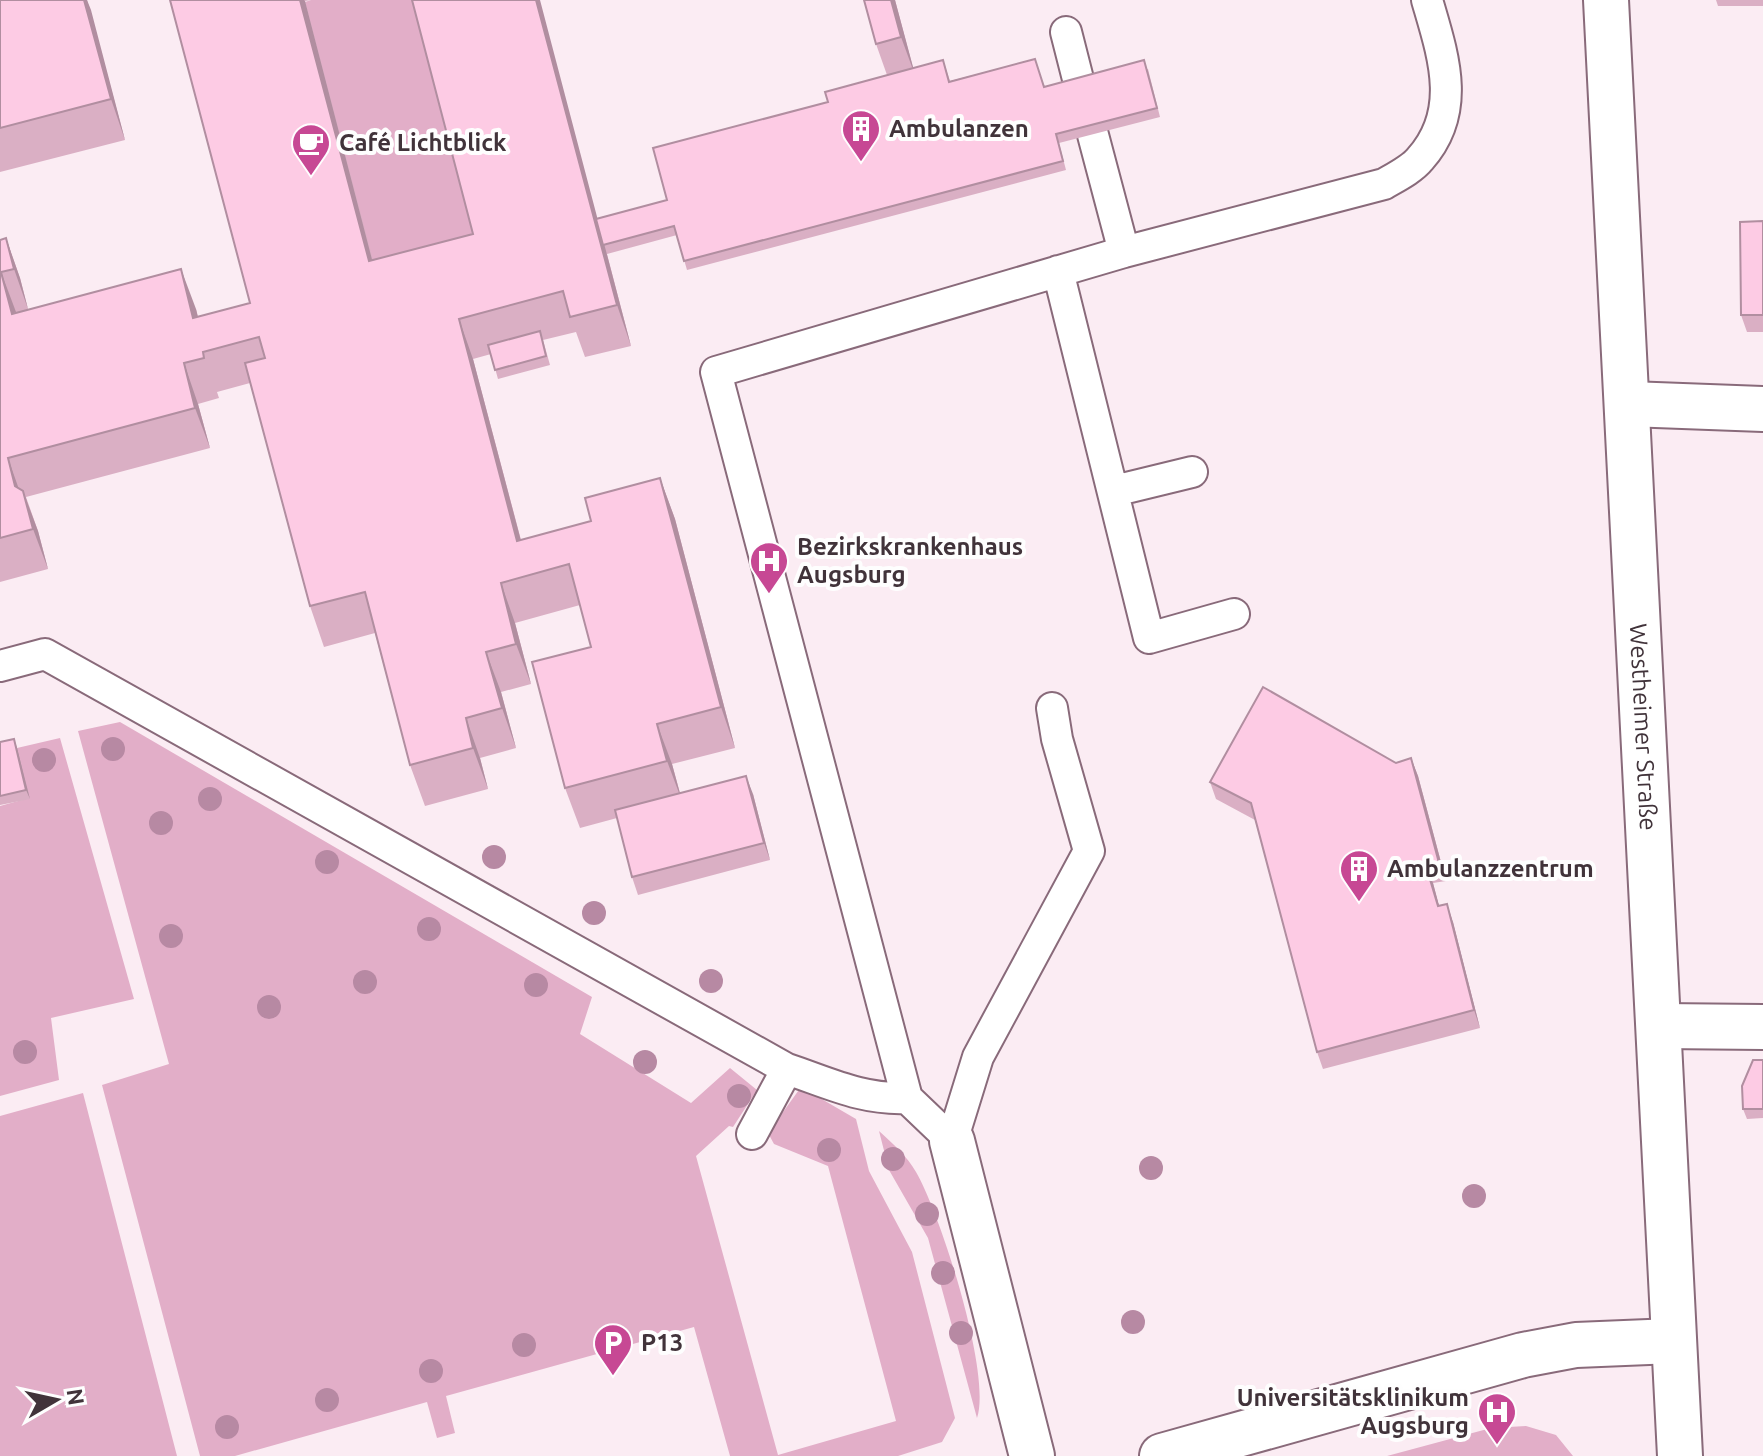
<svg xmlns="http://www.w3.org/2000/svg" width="1763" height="1456" viewBox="0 0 1763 1456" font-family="Ubuntu,sans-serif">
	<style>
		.green { fill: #e2aec8 }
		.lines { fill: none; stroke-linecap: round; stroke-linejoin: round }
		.lane-casing { stroke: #896a7a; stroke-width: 34 }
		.street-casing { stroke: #896a7a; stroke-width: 48 }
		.secondary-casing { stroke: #896a7a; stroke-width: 48 }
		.lane { stroke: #fff; stroke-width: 30 }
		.street { stroke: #fff; stroke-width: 44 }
		.secondary { stroke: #fff; stroke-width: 44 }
		.tree { fill: #b789a3 }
		.wall { fill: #daafc4 }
		.shaded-wall { fill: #b18ea0 }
		.building { fill: #fdcbe4; stroke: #b18ea0; stroke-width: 2 }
		.labels { text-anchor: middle; stroke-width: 8; stroke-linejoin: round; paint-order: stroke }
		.poi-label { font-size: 24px; font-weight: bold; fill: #41333a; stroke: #fefefe; text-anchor: start }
		.street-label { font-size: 24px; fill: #41333a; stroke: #fefefe }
	</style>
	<rect width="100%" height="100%" fill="#fbecf3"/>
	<path class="green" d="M311,0H416L488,274L383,302L305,2Z
		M120,722L592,997L580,1034L691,1103L730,1068L757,1090L733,1127L729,1126L696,1156L778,1455L896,1421L828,1166L774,1144L768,1133L801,1087L856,1119L869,1171L912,1252L955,1418L942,1442L898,1456H730L694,1327L446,1396L455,1433L437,1438L427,1402L235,1456H200L102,1085L169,1064L78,731Z
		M60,738L134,999L51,1018L59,1080L0,1096V806L29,798L17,748Z
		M83,1093L177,1456H0V1116Z
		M879,1131C892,1143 907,1156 916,1172C940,1213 992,1374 977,1418L928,1238L889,1170Z
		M1526,1426L1556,1435L1573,1456H1387L1491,1428Z"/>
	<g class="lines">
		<g class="lane-casing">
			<path id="lane" d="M1066,32L1080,87
				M1093,135L1124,252
				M1058,271L1149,638L1234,614
				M1114,491L1192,472
				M0,666L45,654L787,1069C829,1083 862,1100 907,1098
				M1052,708L1057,739L1089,851L978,1057L952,1141L907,1098L716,372L1124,252L1384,184C1396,177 1412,169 1420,159C1463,111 1443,55 1427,0
				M752,1134L787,1069"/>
		</g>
		<g class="street-casing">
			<path id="street" d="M1629,404L1763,409
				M1661,1026L1763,1027
				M952,1141L1032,1456
				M1162,1456L1523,1355L1576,1345L1673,1341"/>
		</g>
		<g class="secondary-casing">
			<g id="secondary">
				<path id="s1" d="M1606,0L1680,1456"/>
			</g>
		</g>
		<use href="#lane" class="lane"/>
		<use href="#street" class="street"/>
		<use href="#secondary" class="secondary"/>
	</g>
	<g class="tree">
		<circle cx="113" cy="749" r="12"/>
		<circle cx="44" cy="760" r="12"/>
		<circle cx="210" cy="799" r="12"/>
		<circle cx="161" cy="823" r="12"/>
		<circle cx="494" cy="857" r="12"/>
		<circle cx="327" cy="862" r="12"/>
		<circle cx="594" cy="913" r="12"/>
		<circle cx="429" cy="929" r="12"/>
		<circle cx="171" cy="936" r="12"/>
		<circle cx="711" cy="981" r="12"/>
		<circle cx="365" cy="982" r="12"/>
		<circle cx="536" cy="985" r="12"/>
		<circle cx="269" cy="1007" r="12"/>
		<circle cx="25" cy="1052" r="12"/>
		<circle cx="645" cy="1062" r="12"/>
		<circle cx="739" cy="1096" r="12"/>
		<circle cx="829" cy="1150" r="12"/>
		<circle cx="893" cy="1159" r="12"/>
		<circle cx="1151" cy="1168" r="12"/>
		<circle cx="1474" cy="1196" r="12"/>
		<circle cx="927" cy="1214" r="12"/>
		<circle cx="943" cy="1273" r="12"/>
		<circle cx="1133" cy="1322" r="12"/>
		<circle cx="961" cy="1333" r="12"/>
		<circle cx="524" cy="1345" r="12"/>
		<circle cx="431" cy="1371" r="12"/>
		<circle cx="327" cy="1400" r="12"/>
		<circle cx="227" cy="1427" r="12"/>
	</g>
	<path class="wall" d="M0,0H87L125,140L0,172Z
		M170,0H311L305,1L373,260L598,218L667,200L828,102L887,75L876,44L895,0L913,68L943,60L950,81L1035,59L1044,87L1148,69L1160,117L1059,143L1066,170L687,270L677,235L607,254L631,346L585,357L576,332L543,340L550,365L498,379L491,354L473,359L521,540L591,521L660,478L675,519L735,748L672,764L680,793L753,794L770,860L638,895L632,877L617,818L580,828L565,788L591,647L580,605L515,623L531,684L501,692L516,748L480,758L488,789L425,806L410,765L375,633L324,647L310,606L250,383L217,392L219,398L198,404L210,448L26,497L38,531L48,569L0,582V240L6,238L20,278L28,309H196L198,317L250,303Z
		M1716,0H1763V6H1718Z
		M1763,221V332H1747L1741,315Z
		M0,742L17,748L30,799L0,805Z
		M1411,758L1418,776L1446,881L1433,883L1439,906L1453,922L1480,1028L1323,1069L1317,1052L1255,820L1216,799L1210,782L1396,763Z
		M1763,1060V1118L1747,1119L1743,1109Z"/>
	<path class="shaded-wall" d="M84,0H87L91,10L125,140L111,99Z
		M300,0H304L305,1L383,302L369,261Z
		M536,0H540L631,346L617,305Z
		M891,0H895L916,78L901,37Z
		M6,238L20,278L28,309L14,269Z
		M181,269L196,309L206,351L193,318Z
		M1,272L16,312L12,314Z
		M459,319L473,359L530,575L517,541Z
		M184,363L198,404L210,448L195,408Z
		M8,458L22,498L15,486Z
		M660,478L675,519L735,748L721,707Z
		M23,491L38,531L48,569L33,529Z
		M501,583L515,623L531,684L516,644Z
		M486,652L501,692L516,748L502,708Z
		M466,718L480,758L488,789L473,748Z
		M657,724L672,764L682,801L667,761Z
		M14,739L17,748L30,799L26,790Z
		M1411,758L1418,776L1446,881L1439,863Z
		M746,776L753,794L770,860L764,843Z
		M1426,866L1433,883L1444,924L1438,906Z
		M1447,904L1453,922L1480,1028L1474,1010Z"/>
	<path class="building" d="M0,0H84L111,99L0,128Z
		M170,0H300L369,261L473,234L412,0H536L617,305L570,317L563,291L459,319L517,541L591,521L585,498L660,478L721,707L657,724L667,761L565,788L532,662L591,647L569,564L501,583L516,644L486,652L502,708L466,718L473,748L410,765L365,592L310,606L245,363L265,358L259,337L203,352L204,358L184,363L195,408L8,458L15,486L23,491L33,529L0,538V240L6,238L14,269L1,272L12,314L181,269L193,318L250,303Z
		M864,0H891L901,37L876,44Z
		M1035,59L1044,87L1144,60L1157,108L1056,134L1063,161L684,261L674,226L603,245L596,219L667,200L653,148L828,102L825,92L943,60L949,82Z
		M1763,221V315H1741L1740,222Z
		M540,331L546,356L495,370L488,345Z
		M1263,687L1396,763L1411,758L1439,863L1426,866L1438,906L1447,904L1474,1010L1317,1052L1251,803L1210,782Z
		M14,739L26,790L0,796V742Z
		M746,776L764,843L632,877L615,810Z
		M1753,1060H1763V1109H1743L1742,1086Z"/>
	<defs>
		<g id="building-pin" transform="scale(2)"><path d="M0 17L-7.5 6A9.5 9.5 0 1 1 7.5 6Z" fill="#c74894" stroke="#fefefe"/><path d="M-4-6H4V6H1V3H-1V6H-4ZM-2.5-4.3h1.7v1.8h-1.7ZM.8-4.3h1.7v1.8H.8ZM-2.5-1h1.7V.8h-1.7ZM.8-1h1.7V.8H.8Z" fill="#fff"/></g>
		<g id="cafe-pin" transform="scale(2)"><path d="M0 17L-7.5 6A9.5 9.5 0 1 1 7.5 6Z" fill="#c74894" stroke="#fefefe"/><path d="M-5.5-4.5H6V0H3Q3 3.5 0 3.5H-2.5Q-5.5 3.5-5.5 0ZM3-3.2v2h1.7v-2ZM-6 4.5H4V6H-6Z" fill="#fff"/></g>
		<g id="hospital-pin" transform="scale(2)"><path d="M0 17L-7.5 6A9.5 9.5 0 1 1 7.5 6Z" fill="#c74894" stroke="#fefefe"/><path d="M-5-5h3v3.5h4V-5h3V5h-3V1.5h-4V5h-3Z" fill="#fff"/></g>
		<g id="parking-pin" transform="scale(2)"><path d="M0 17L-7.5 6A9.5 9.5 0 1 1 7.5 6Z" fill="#c74894" stroke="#fefefe"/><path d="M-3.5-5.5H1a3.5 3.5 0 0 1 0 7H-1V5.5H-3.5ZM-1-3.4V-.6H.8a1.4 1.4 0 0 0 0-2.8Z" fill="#fff"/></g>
	</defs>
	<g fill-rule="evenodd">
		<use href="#building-pin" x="861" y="129"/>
		<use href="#cafe-pin" x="311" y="143"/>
		<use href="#hospital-pin" x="769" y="561"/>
		<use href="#building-pin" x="1359" y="869"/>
		<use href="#parking-pin" x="613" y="1343"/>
		<use href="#hospital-pin" x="1497" y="1412"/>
	</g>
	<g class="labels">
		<g class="poi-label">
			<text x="889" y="137">Ambulanzen</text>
			<text x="339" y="151">Café Lichtblick</text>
			<text x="797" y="555">Bezirkskrankenhaus<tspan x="797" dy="28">Augsburg</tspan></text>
			<text x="1387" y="877">Ambulanzzentrum</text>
			<text x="641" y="1351">P13</text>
			<text x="1469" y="1406" text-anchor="end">Universitätsklinikum<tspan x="1469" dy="28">Augsburg</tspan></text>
		</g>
		<g class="street-label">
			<text dy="8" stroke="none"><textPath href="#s1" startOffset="728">Westheimer Straße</textPath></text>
		</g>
	</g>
	<g transform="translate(56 1400) rotate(81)" stroke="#fefefe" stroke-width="6" paint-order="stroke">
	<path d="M0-6L14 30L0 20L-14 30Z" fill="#41333a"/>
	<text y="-12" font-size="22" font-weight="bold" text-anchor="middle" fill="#41333a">N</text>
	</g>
</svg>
